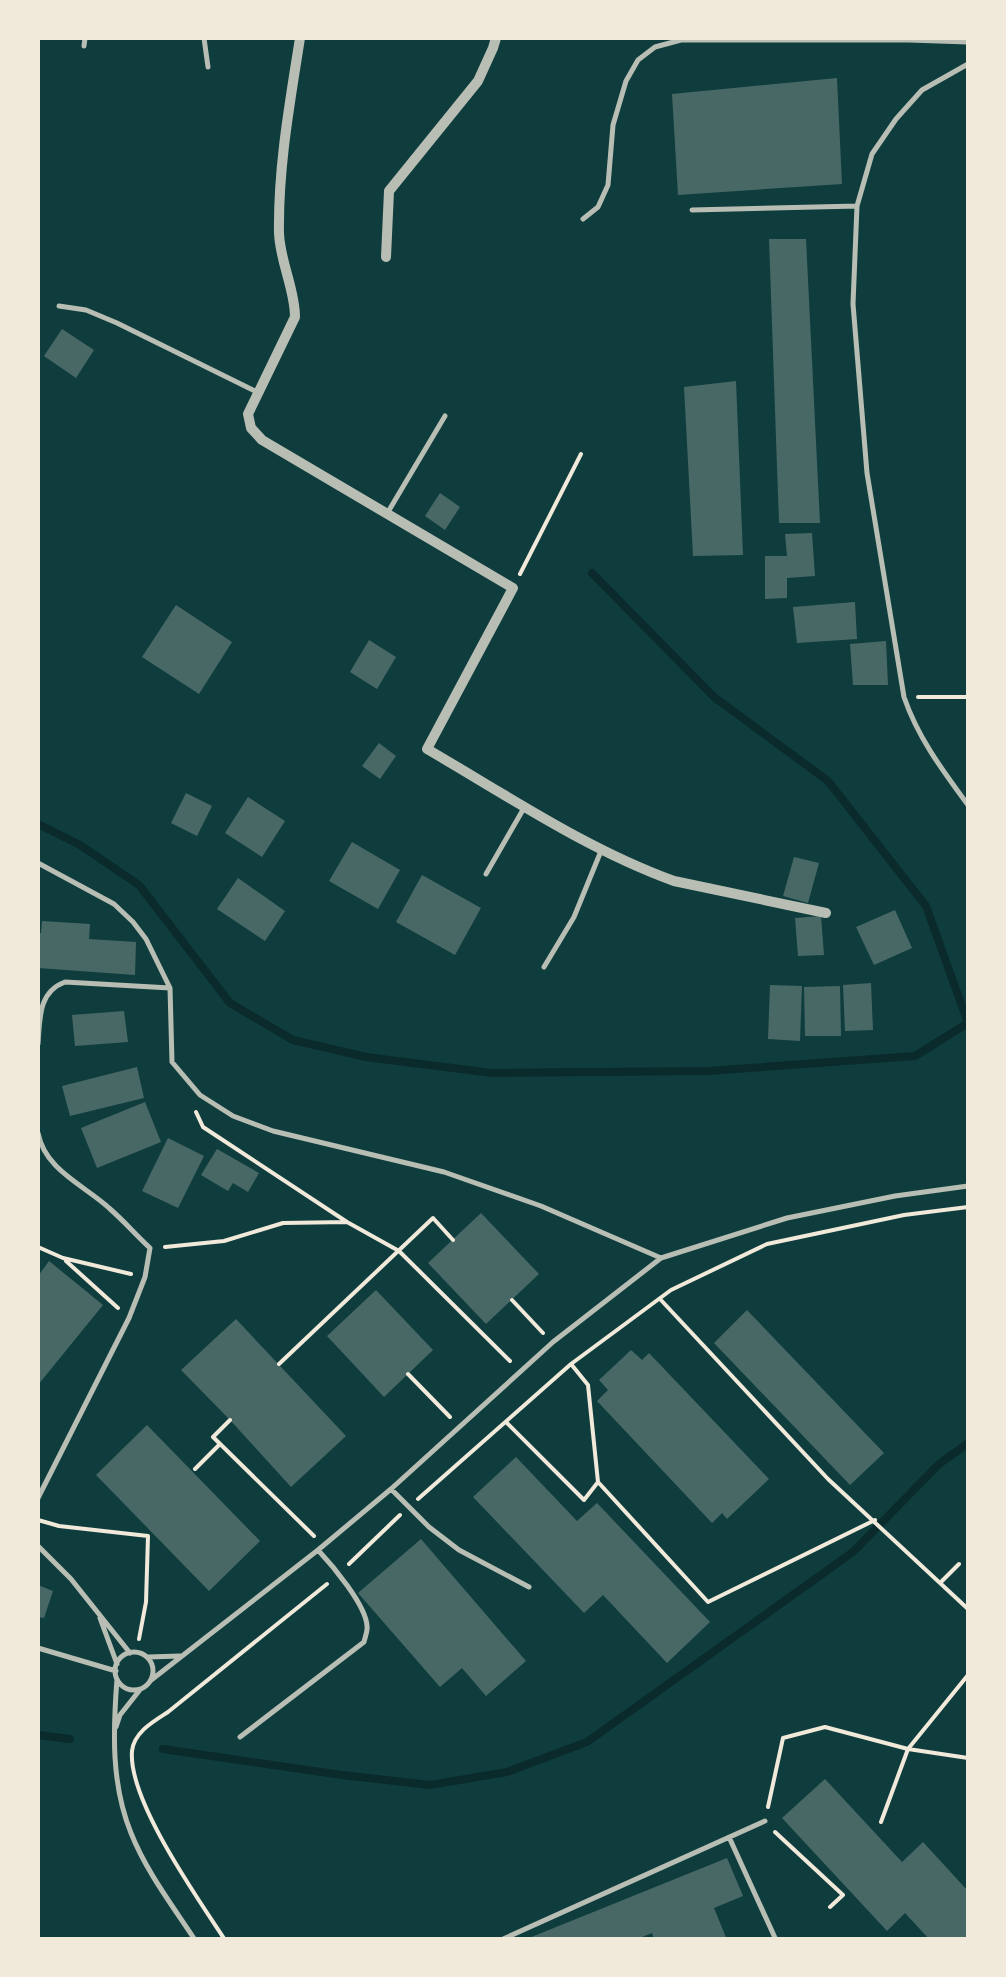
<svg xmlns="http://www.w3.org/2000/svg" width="1006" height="1977" viewBox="0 0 1006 1977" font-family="Barlow,sans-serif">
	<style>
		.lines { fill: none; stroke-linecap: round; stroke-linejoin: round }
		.stream { stroke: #0a2a2b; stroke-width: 8 }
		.building { fill: #486865 }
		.path { stroke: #f1e9da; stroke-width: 4 }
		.service { stroke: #b8beb3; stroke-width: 5 }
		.minor { stroke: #b8beb3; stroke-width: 10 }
	</style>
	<rect width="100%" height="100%" fill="#0f3d3e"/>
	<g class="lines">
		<path class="stream" d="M38,824L80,845L139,885L230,1003L293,1040L366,1057L492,1073L707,1071L915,1056L968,1023L926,906L828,781L714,697L592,573
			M38,1735L70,1739
			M163,1749L342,1775L430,1785L507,1772L587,1742L853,1552L939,1464L968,1443"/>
	</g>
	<path class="building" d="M837,78L842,184L678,195L672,94Z
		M769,239H806L820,523H779Z
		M62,329L94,350L76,378L44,356Z
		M736,381L743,555L693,556L684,387Z
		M440,493L460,507L445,530L425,516Z
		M812,533L815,576L787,578V598L765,599V556H787L785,534Z
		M855,602L857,639L797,643L793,607Z
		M176,605L232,642L199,694L142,657Z
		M369,640L396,657L377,689L350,672Z
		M886,641L888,685H853L850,644Z
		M379,743L396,756L380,779L362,766Z
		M186,793L212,806L197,836L171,823Z
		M248,797L285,821L262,857L225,833Z
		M352,842L400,870L378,909L329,881Z
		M794,857L819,863L808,903L783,896Z
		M422,875L481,908L455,955L396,922Z
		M238,878L285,911L265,941L217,909Z
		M895,910L912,948L874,965L856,927Z
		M821,916L824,955L798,956L795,918Z
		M42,921L90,924L89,939L136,942L135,975L38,968V933H41Z
		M871,983L873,1030L845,1031L843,985Z
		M770,985L802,986L800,1041L768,1039Z
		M840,986L841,1036H805L804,987Z
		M124,1011L128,1042L75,1046L72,1015Z
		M137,1067L144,1098L70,1116L62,1086Z
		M145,1102L161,1142L97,1168L81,1128Z
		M168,1138L204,1156L178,1208L142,1191Z
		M217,1149L259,1173L248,1192L233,1183L228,1191L201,1175Z
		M481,1213L539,1274L486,1324L428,1263Z
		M49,1261L103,1305L38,1385V1276Z
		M376,1290L433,1350L384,1397L327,1336Z
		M747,1310L884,1453L850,1485L714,1343Z
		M236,1319L346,1436L291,1487L230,1420L181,1370Z
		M631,1350L642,1360L649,1353L769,1479L727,1519L722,1513L712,1523L597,1401L608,1390L599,1380Z
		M147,1425L260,1541L209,1591L96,1475Z
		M516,1457L577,1521L597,1503L710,1622L667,1663L603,1595L584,1613L473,1497Z
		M421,1539L526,1661L486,1696L462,1668L440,1687L358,1593Z
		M38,1585L53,1591L44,1618L38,1617Z
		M825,1779L902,1862L923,1842L968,1891V1940H930L905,1913L887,1931L782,1818Z
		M727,1858L743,1896L714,1908L727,1940H654L652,1933L635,1940H524Z"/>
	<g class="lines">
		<path class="path" d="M520,574L581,454
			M918,697H968
			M196,1112L203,1127L347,1222L399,1251L510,1361
			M38,1247L63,1258L131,1274
			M165,1247L224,1241L283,1223L347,1222
			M66,1261L118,1308
			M660,1299L828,1479L968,1609
			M512,1300L543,1333
			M279,1364L433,1218L453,1240
			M571,1364L588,1385L598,1482L708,1602L875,1520
			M408,1374L450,1417
			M230,1420L213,1437L314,1536
			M506,1422L584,1500L598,1482
			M195,1469L220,1444
			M418,1499L571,1364L671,1290L767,1244L904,1215L968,1207
			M38,1520L59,1526L148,1536L146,1602L139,1639
			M349,1564L400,1515
			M941,1582L959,1564
			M768,1807L783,1738L825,1727L908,1749L968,1758
			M881,1822L908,1749L968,1675
			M775,1832L843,1895L830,1907
			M225,1940C197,1897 128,1800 132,1751C134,1732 154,1721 168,1712L327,1584"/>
		<path class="service" d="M204,38L208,67
			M84,46L85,38
			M968,64L922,90L896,119L872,154L857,206L853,304L867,473L904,697C918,738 943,771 968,805
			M692,210L857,206
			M583,219L598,207L608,185L613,125L626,81L638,60L655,47L681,40H909L968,42
			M59,306L86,310L117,323L257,392
			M388,512L445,416
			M38,863L114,904L133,922L146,939L170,988L172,1062L200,1095L233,1116L273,1131L444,1172L541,1206L661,1258
			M486,874L524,808
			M544,967L574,917L601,851
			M38,1044C40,1019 38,992 65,982L170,988
			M38,1133C45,1170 84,1185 109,1208C124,1221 136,1235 150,1248L145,1277L129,1318L38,1498
			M391,1489L429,1527L459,1550L529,1587
			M38,1546L71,1579L130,1653
			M100,1618L117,1664
			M38,1648L116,1671
			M115 1671a19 19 0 1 1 38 0a19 19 0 1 1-38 0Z
			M148,1657L180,1656
			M117,1679C113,1731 111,1784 131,1833C146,1871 172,1905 195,1940
			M150,1681L318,1550L391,1489L553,1342L661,1258L787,1218L895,1196L968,1186
			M116,1727L120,1715L139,1691
			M240,1737L364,1642C365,1637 368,1631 367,1626C366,1605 332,1565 318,1550
			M729,1837L776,1940
			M501,1940L765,1821"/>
		<path class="minor" d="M300,38C290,102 278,167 279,233C280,262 295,289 295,317L248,414L251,428L262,440L513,588L427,749C508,796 586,849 674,881L826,913
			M386,257L389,191L478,81L493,48L496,38"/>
	</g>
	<rect width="1006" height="1977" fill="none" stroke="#f1e9da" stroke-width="80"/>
</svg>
